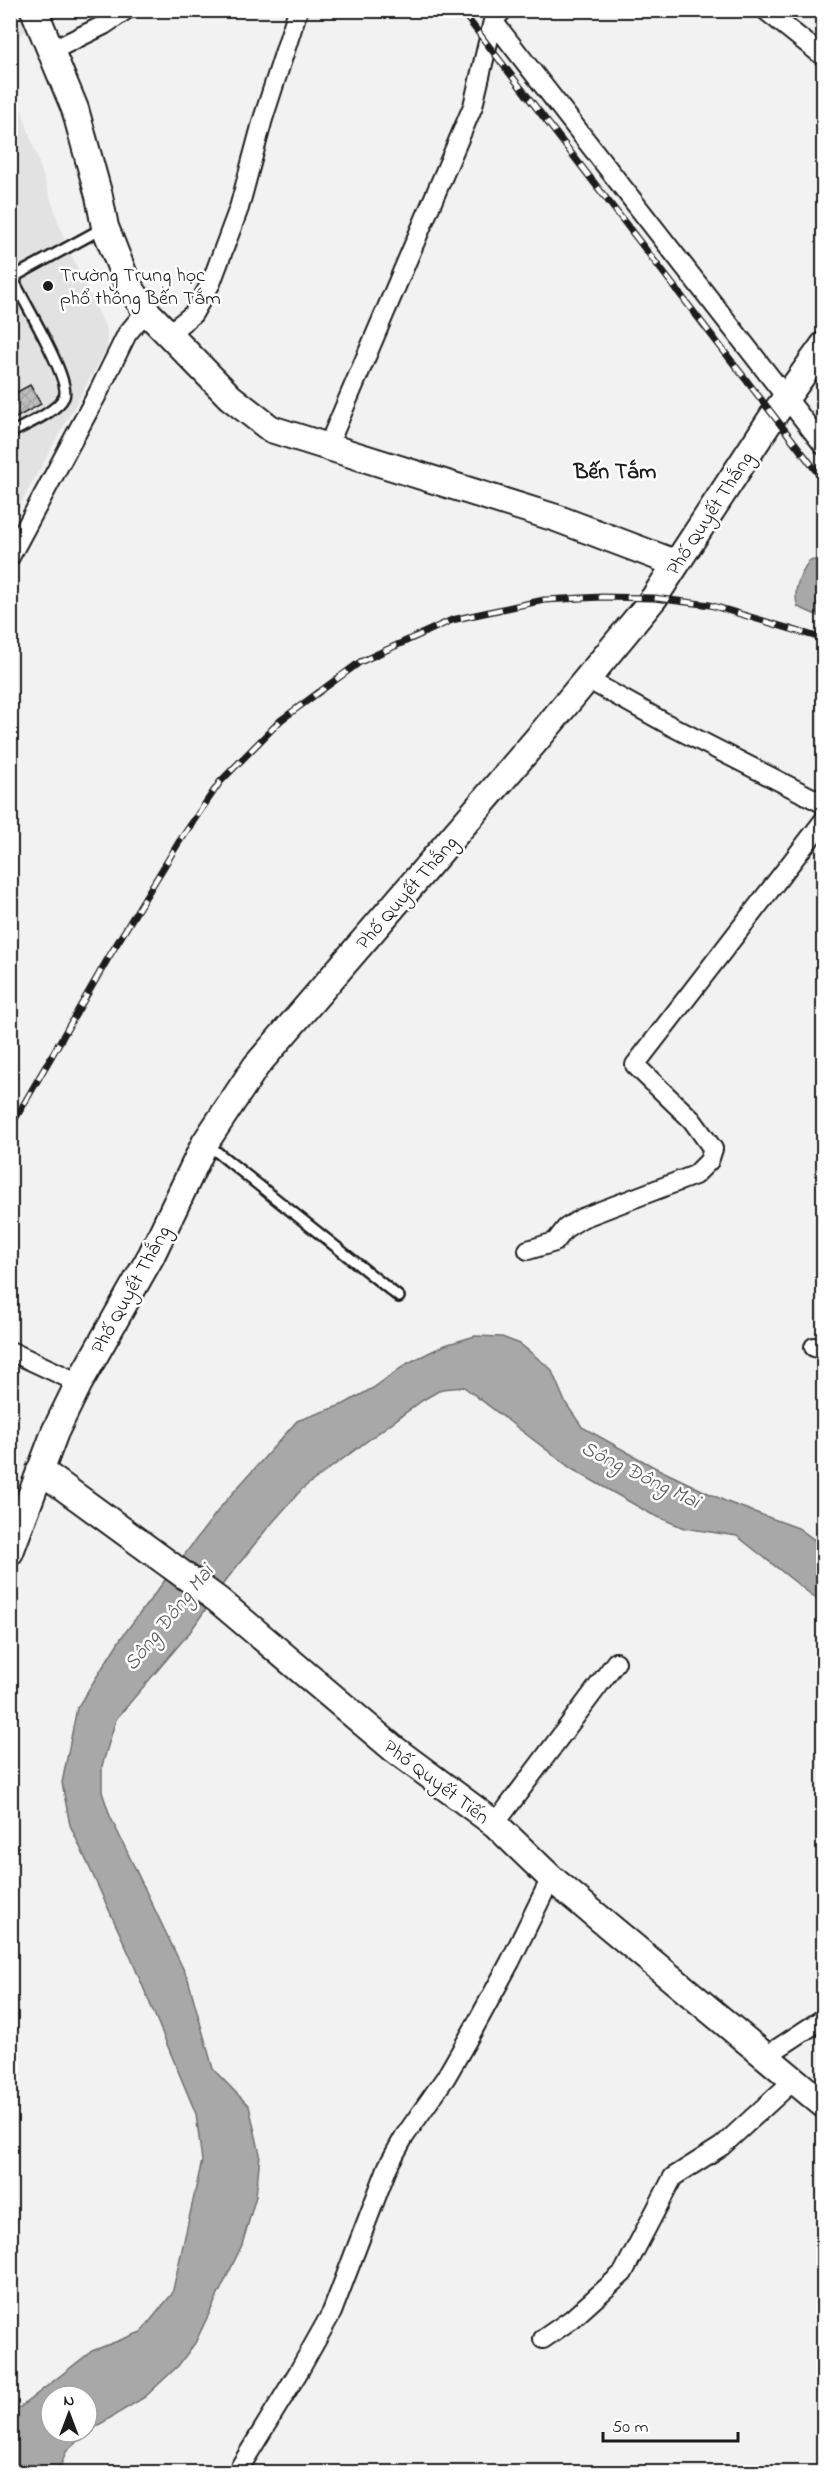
<svg xmlns="http://www.w3.org/2000/svg" width="834" height="2483" viewBox="0 0 834 2483" font-family="'Indie Flower',sans-serif">
	<style>
		.built { fill: #e2e2e2 }
		.water { fill: #a8a8a8; stroke: #707070; stroke-width: 1.5 }
		.building { fill: url(#building-cross-hatch); stroke: #1c1c1c; stroke-width: 1.5 }
		.lines { fill: none; stroke-linecap: round; stroke-linejoin: round }
		.lane-casing { stroke: #1c1c1c; stroke-width: 14 }
		.street-casing { stroke: #1c1c1c; stroke-width: 22 }
		.secondary-casing { stroke: #1c1c1c; stroke-width: 30 }
		.lane { stroke: #fff; stroke-width: 9 }
		.street { stroke: #fff; stroke-width: 18 }
		.secondary { stroke: #fff; stroke-width: 26 }
		.rail-casing { stroke: #1c1c1c; stroke-width: 7 }
		.rail { stroke: #fff; stroke-width: 4.5; stroke-dasharray: 14; stroke-linecap: butt }
		.poi-dot { fill: #1c1c1c; stroke: #fff; stroke-width: 2 }
		.labels { text-anchor: middle; stroke-width: 5; stroke-linejoin: round; paint-order: stroke }
		.poi-label { font-size: 20px; fill: #1c1c1c; stroke: #fff; text-anchor: start }
		.street-label { font-size: 20px; fill: #1c1c1c; stroke: #fff }
		.water-label { font-size: 21px; font-style: italic; fill: #5b5b5b; stroke: #fff }
		.quarter-label { font-size: 22px; font-weight: bold; fill: #1c1c1c; stroke: #fff }
	</style>
	<defs>
		<pattern id="building-cross-hatch" width="8" height="8" patternUnits="userSpaceOnUse" patternTransform="scale(1.5)"><rect width="8" height="8" fill="#bdbdbd"/><path d="M0 0l8 8M0 8l8-8" fill="none" stroke="#a2a2a2"/></pattern>
	</defs>
	<rect width="100%" height="100%" fill="#f2f2f2"/>
	<filter id="ink" filterUnits="userSpaceOnUse"><feTurbulence type="fractalNoise" baseFrequency=".0167" numOctaves="2"/><feDisplacementMap in="SourceGraphic" scale="12" xChannelSelector="R" yChannelSelector="G"/><feConvolveMatrix kernelMatrix="1 2 1 2 8 2 1 2 1" color-interpolation-filters="sRGB"/></filter>
	<g filter="url(#ink)">
		<path class="built" d="M11,11H22L31,27L11,41Z
			M10,75L65,242L107,330V348L11,521Z"/>
		<path class="water" d="M823,559H824L823,618L798,607C792,589 800,576 809,561Z
			M475,1336L502,1337L520,1344L551,1369L565,1402L582,1427L654,1467L727,1502L798,1528L823,1546V1604L737,1536L684,1528L651,1514L572,1469L464,1387L442,1389L423,1400L302,1489L265,1531L223,1584L190,1632L116,1719L102,1766V1792L110,1816L188,1979L213,2069L249,2106L260,2154L256,2196L242,2245L195,2343L178,2366L145,2397L87,2432V2396H51V2432H87L66,2452L58,2472H11L10,2415L92,2351L141,2332L172,2294L202,2161L196,2114L131,1958L70,1825L62,1783L77,1708L121,1638L223,1504L297,1421L344,1404L373,1388L408,1363L445,1345Z"/>
		<path class="building" d="M30,385L41,404L10,421V396Z"/>
		<g class="lines">
			<g class="lane-casing">
				<path id="lane" d="M10,433C25,425 57,412 64,397C72,381 24,302 15,283L17,275L103,228
					M207,1144L399,1297"/>
			</g>
			<g class="street-casing">
				<path id="street" d="M765,10L824,57
					M493,21L824,446
					M51,51L104,25L126,10
					M168,334L193,314L211,283L239,208L263,119L298,10
					M328,446L473,106L493,21L503,10
					M10,557L98,393L127,334L146,311
					M587,679L671,726L824,804
					M528,1250L555,1242L566,1228L582,1218L695,1175L709,1161L713,1149L692,1120L635,1065L824,820
					M814,1347L824,1350
					M10,1351L79,1383
					M495,1824L616,1662
					M766,2056L824,2018
					M543,2339L572,2319L623,2273L673,2177L722,2146L794,2080
					M237,2472L299,2371L332,2312L388,2166L404,2137L446,2077L473,2030L510,1962L551,1878"/>
			</g>
			<g class="secondary-casing">
				<path id="secondary" d="M34,10L75,109L99,196L105,227L128,285L146,311L230,397L271,429L556,518L675,563
					M40,1470L218,1600L394,1749L495,1824L551,1878L824,2105
					M10,1552L55,1432L79,1383L151,1256L205,1143L256,1066L538,738L654,598L773,416L824,345"/>
			</g>
			<use href="#lane" class="lane"/>
			<use href="#street" class="street"/>
			<use href="#secondary" class="secondary"/>
			<g class="rail-casing">
				<path id="rail" d="M461,10L824,481
					M10,1128L110,955L179,842L220,782L281,720L360,662L452,620L544,600L602,597L654,598L710,605L824,639"/>
			</g>
			<use href="#rail" class="rail"/>
		</g>
	</g>
	<circle class="poi-dot" cx="48" cy="286" r="6"/>
	<g class="labels">
		<g class="poi-label">
			<text x="60" y="281">Trường Trung học<tspan x="60" dy="23">phổ thông Bến Tắm</tspan></text>
		</g>
		<g class="street-label">
			<text transform="translate(709 513) rotate(-57)" y="7">Phố Quyết Thắng</text>
			<text transform="translate(406 892) rotate(-49)" y="7">Phố Quyết Thắng</text>
			<text transform="translate(130 1289) rotate(-61)" y="7">Phố Quyết Thắng</text>
			<text transform="translate(437 1781) rotate(37)" y="7">Phố Quyết Tiến</text>
		</g>
		<g class="water-label">
			<text transform="translate(641 1474) rotate(26)" y="7">Sông Đông Mai</text>
			<text transform="translate(168 1617) rotate(-51)" y="7">Sông Đông Mai</text>
		</g>
		<g class="quarter-label">
			<text x="615" y="478">Bến Tắm</text>
		</g>
	</g>
	<rect width="834" height="2483" fill="none" stroke="#fff" stroke-width="36"/>
	<rect x="18" y="18" width="798" height="2447" fill="none" stroke="#1c1c1c" stroke-width="2" filter="url(#ink)"/>
	<g transform="translate(69 2414)"><circle r="28" fill="#ffffff" stroke="#a4a4a4" stroke-width="1.5"/>
	<path d="M0-4.5L10 22L0 15L-10 22Z" fill="#1c1c1c"/>
	<text y="-9" font-size="16" font-weight="bold" text-anchor="middle" fill="#1c1c1c">N</text>
	</g>
	<path d="M603 2432v9h135v-9" fill="none" stroke="#1c1c1c" stroke-width="3"/>
	<text x="612" y="2432" font-size="18" fill="#1c1c1c" stroke="#ffffff" stroke-width="4.5" paint-order="stroke">50 m</text>
</svg>
